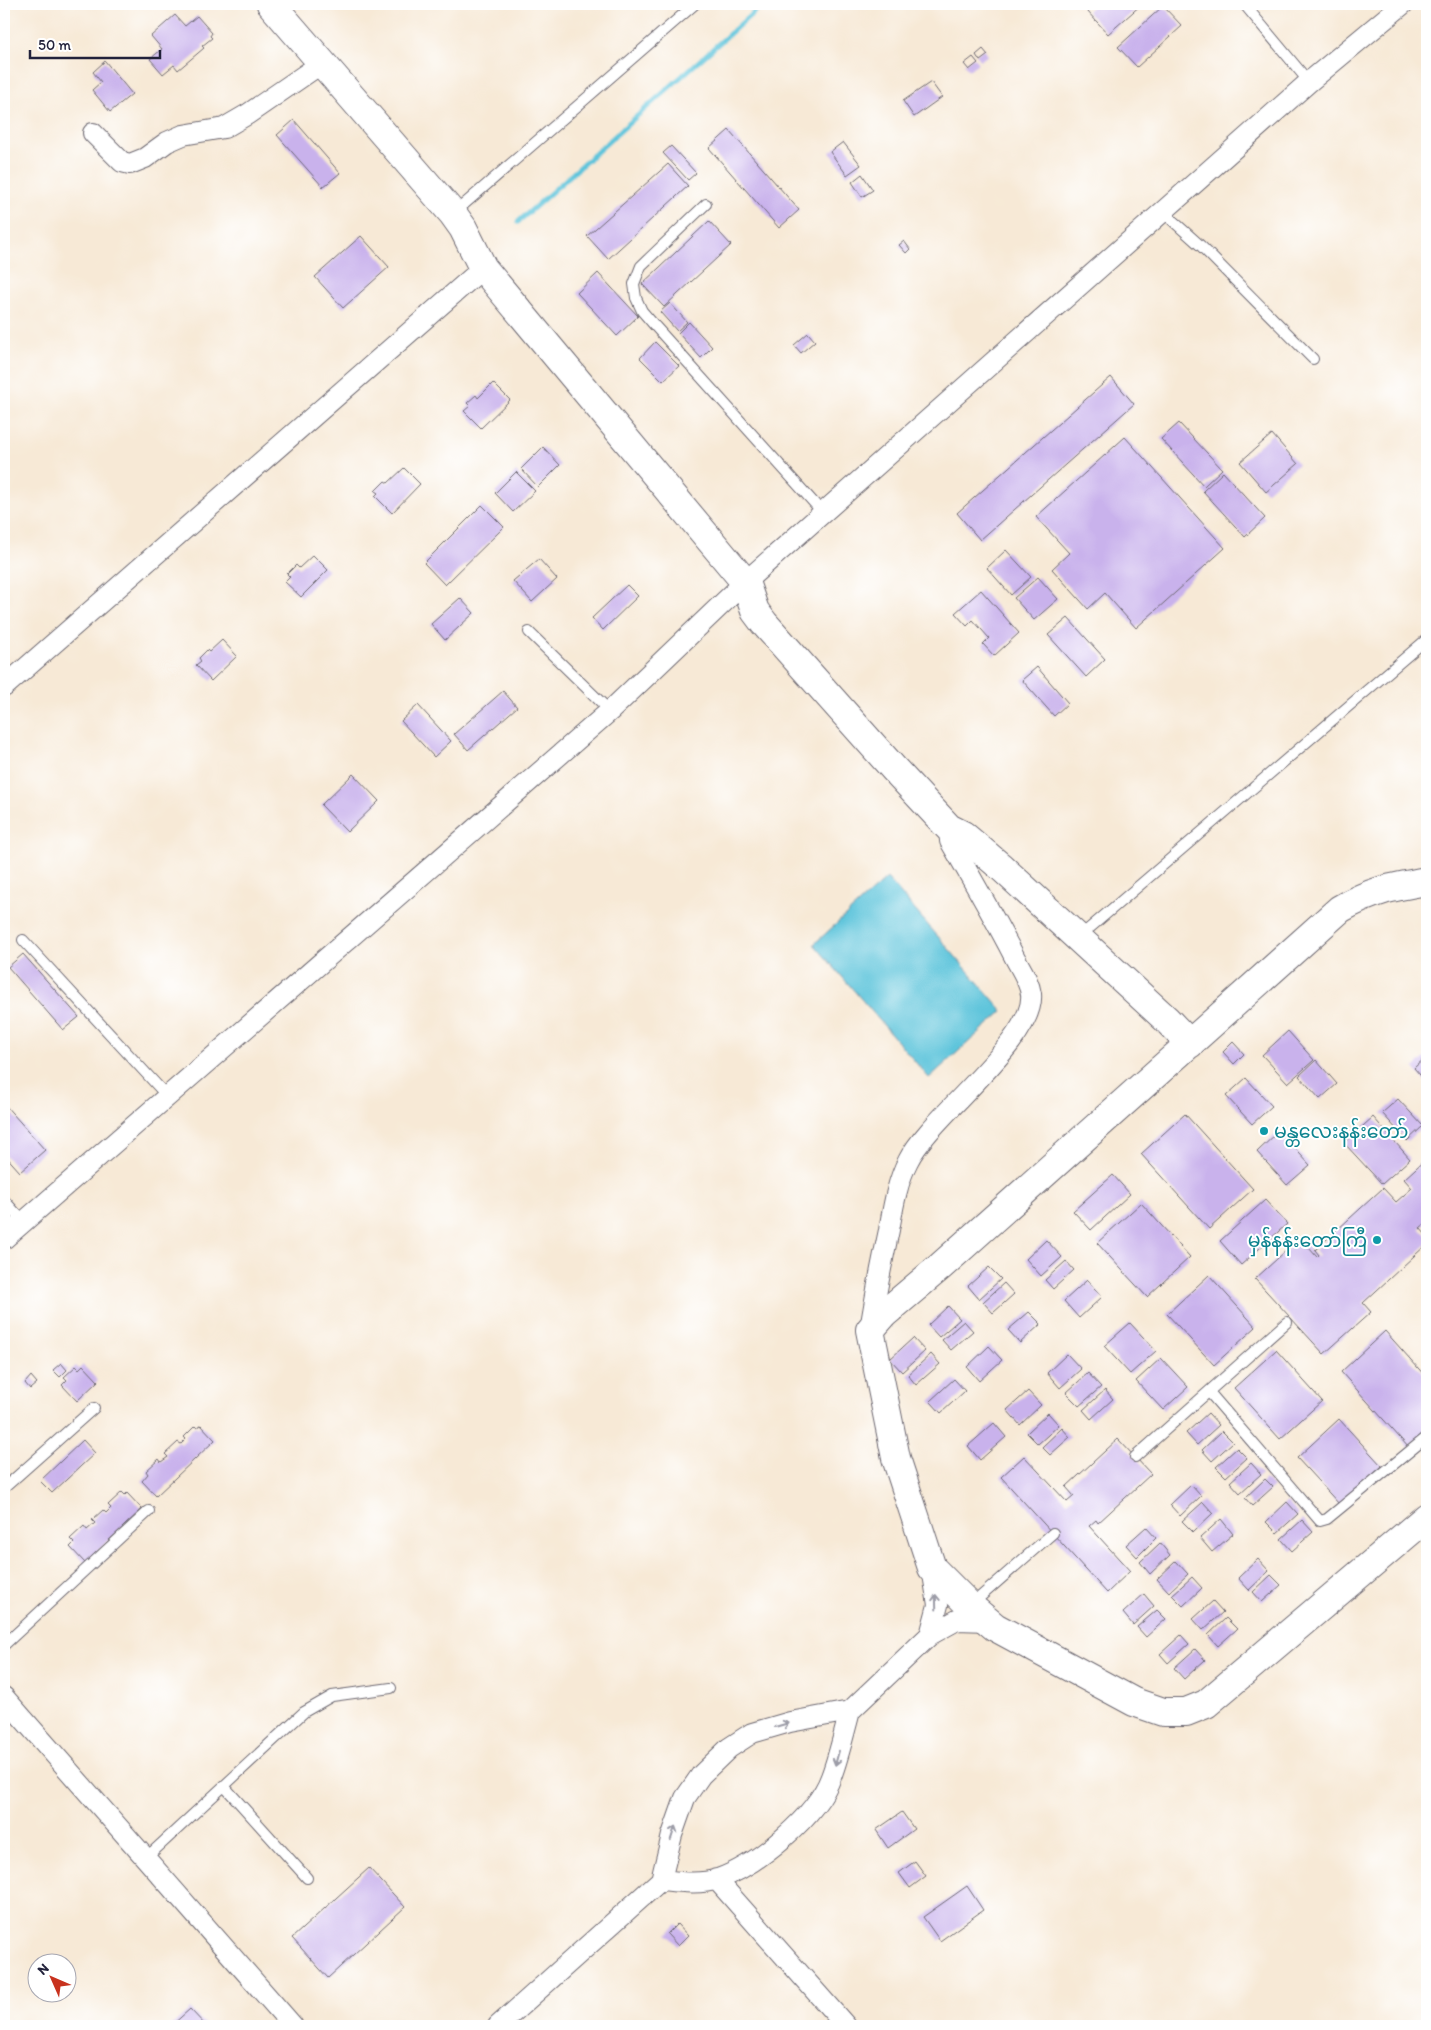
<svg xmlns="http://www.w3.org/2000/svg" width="1431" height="2030" viewBox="0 0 1431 2030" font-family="Itim,'Noto Sans Myanmar',sans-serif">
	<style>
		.water { fill: #5ec5db; stroke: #40748b }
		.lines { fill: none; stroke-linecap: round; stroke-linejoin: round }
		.stream { stroke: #5ec5db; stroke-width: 5 }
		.building { fill: #c9b2ec }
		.lane-casing { stroke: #6d6871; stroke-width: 12 }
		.street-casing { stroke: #6d6871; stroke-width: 22 }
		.secondary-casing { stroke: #6d6871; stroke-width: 30 }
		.lane { stroke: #fff; stroke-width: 10 }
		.street { stroke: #fff; stroke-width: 20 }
		.secondary { stroke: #fff; stroke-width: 28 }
		.oneway { stroke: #9c9ca7 }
		.culture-dot { fill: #0f9aa8; stroke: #fff; stroke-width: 2 }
		.labels { text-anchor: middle; stroke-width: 4; stroke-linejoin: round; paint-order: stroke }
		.culture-label { font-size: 19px; fill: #0d838f; stroke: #fff; text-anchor: start }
	</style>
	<rect width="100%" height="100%" fill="#fff"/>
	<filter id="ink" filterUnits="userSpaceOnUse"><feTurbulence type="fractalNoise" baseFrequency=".02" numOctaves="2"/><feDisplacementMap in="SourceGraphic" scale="10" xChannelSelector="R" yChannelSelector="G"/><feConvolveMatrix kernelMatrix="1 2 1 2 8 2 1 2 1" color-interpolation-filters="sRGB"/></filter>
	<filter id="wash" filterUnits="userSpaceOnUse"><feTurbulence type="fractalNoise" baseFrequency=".0096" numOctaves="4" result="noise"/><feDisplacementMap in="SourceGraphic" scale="20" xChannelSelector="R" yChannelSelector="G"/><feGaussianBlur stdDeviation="1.12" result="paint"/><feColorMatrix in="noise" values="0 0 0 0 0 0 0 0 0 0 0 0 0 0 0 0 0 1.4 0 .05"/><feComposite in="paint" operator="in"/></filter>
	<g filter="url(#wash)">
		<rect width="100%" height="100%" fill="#f7e9d6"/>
		<path class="water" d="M887,878L1003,1011L929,1078L814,944Z"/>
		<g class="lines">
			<path class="stream" d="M518,222L763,4"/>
		</g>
		<g id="blocks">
			<path class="building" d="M1095,4H1142L1108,34L1087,11Z
				M1163,6L1182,26L1137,67L1118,47Z
				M175,15L185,26L197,16L212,33L210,36L212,38L202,46L204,48L178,70L174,65L163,74L150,59L162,49L151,36Z
				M983,49L988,55L980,61L976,55Z
				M973,57L978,63L969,70L964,64Z
				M105,61L132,94L110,112L92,90L101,82L93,72Z
				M931,82L942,97L914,117L903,101Z
				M294,120L340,173L323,187L277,135Z
				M729,130L799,210L779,228L709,148Z
				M843,142L861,165L847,175L830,152Z
				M671,146L696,173L688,180L663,153Z
				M668,164L688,186L608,259L587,236Z
				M862,174L873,190L862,197L852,182Z
				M709,221L731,245L664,307L642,284Z
				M361,236L389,267L343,308L315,277Z
				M904,241L910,249L906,253L899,245Z
				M598,273L638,316L617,336L577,293Z
				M670,303L687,322L677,331L660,312Z
				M689,322L712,347L701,358L678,333Z
				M808,333L815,341L801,353L794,345Z
				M655,342L679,366L663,381L640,358Z
				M1111,377L1134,404L980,540L957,513Z
				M493,383L510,400L481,428L464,411L470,406L467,403L476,395L478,398Z
				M1179,423L1222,469L1204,486L1161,439Z
				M1272,434L1298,464L1266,492L1240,462Z
				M1125,437L1225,548L1136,628L1105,593L1088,609L1052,569L1069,553L1036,517Z
				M543,447L560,465L538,487L521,469Z
				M404,468L420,484L392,513L375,496L378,493L375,491L385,481L388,483Z
				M516,472L535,491L513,512L495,493Z
				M1223,472L1265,518L1245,537L1203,491Z
				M482,505L504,527L445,585L424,563Z
				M1006,550L1031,577L1011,595L987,568Z
				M313,555L328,570L301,597L285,582L290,577L287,574L296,565L299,568Z
				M539,559L557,579L532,602L513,581Z
				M1038,577L1058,599L1034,620L1014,598Z
				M627,585L638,596L603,630L592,618Z
				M981,590L1019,633L994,656L983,644L989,638L973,620L967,626L955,613Z
				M460,598L474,613L445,640L431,624Z
				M1068,618L1105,659L1086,677L1048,635Z
				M222,640L237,656L211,681L196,665L201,661L199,658L207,650L209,652Z
				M1037,667L1068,703L1054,716L1022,680Z
				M503,691L517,707L468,750L454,734Z
				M418,705L451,741L434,757L401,721Z
				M353,774L379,801L347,832L321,805Z
				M23,954L79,1017L63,1030L8,967Z
				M1288,1031L1314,1060L1288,1083L1262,1055Z
				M1233,1042L1244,1054L1234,1064L1223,1052Z
				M1427,1056V1083L1414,1068Z
				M1316,1060L1337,1084L1320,1099L1299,1076Z
				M1246,1078L1272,1106L1252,1124L1226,1096Z
				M1398,1099L1423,1126L1407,1141L1382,1113Z
				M4,1104L45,1150L20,1172L4,1154Z
				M1185,1114L1253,1189L1209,1229L1141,1154Z
				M1373,1117L1410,1159L1382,1184L1344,1143Z
				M1279,1131L1310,1165L1287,1185L1257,1152Z
				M1427,1158V1222L1420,1228L1427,1236V1244L1363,1303L1371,1312L1324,1354L1255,1279L1300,1238L1317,1257L1319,1255L1315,1250L1383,1188L1396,1202L1412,1188L1404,1179Z
				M1113,1175L1130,1194L1091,1230L1073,1211Z
				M1265,1200L1287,1224L1241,1265L1220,1241Z
				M1141,1203L1190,1257L1147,1297L1097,1243Z
				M1046,1240L1062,1257L1041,1276L1026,1259Z
				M1066,1261L1074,1270L1053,1289L1045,1280Z
				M989,1267L1001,1279L979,1299L968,1286Z
				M1209,1275L1256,1327L1214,1365L1167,1314Z
				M1087,1280L1102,1297L1079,1318L1064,1301Z
				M1004,1283L1014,1294L993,1313L983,1302Z
				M948,1306L960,1319L939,1337L928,1325Z
				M1029,1312L1041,1324L1020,1343L1008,1330Z
				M964,1321L973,1331L951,1350L942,1340Z
				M1130,1323L1156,1351L1130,1374L1104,1346Z
				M1385,1331L1427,1378V1431L1409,1448L1341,1372Z
				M913,1338L925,1351L902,1372L890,1359Z
				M989,1346L1002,1360L979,1381L967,1367Z
				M1276,1350L1322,1401L1280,1439L1234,1388Z
				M931,1354L940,1364L916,1385L908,1375Z
				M1067,1354L1081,1369L1060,1388L1047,1373Z
				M1161,1358L1188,1387L1163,1410L1136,1381Z
				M61,1363L67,1370L60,1377L53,1370Z
				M83,1365L98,1381L77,1401L62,1385L67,1380L64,1377L76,1366L79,1369Z
				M1088,1373L1101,1387L1079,1406L1066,1393Z
				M31,1376L37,1383L30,1389L25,1383Z
				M954,1379L965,1391L941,1413L930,1401Z
				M1105,1390L1113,1399L1091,1419L1083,1410Z
				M1028,1391L1041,1405L1020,1425L1007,1410Z
				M1048,1413L1059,1425L1038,1444L1027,1433Z
				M1208,1413L1219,1425L1197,1445L1186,1433Z
				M1339,1419L1382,1466L1340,1505L1297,1458Z
				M994,1423L1006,1437L980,1460L968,1446Z
				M201,1425L215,1440L156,1496L142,1481L148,1474L146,1471L159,1459L161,1462L168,1457L165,1454L178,1442L181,1444L186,1439L184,1437L195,1426L197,1428Z
				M1062,1428L1070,1437L1050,1455L1042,1447Z
				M1222,1431L1233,1442L1212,1461L1202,1450Z
				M1118,1439L1151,1474L1098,1523L1096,1520L1089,1526L1130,1571L1107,1593L1001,1477L1024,1456L1067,1502L1074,1496L1066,1487Z
				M83,1440L95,1453L52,1493L40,1481Z
				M1237,1448L1247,1458L1226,1477L1216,1467Z
				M1251,1463L1261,1474L1240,1493L1230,1482Z
				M1265,1479L1273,1487L1252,1506L1245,1498Z
				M1191,1485L1201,1496L1180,1516L1170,1505Z
				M122,1492L125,1495L127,1493L142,1509L85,1563L70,1547L74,1543L70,1539L84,1526L87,1530L95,1523L92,1520L103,1510L106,1513L111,1508L108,1505Z
				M1203,1502L1213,1513L1193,1532L1182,1521Z
				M1287,1502L1298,1514L1277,1533L1266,1522Z
				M1221,1519L1233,1534L1212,1552L1200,1538Z
				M1302,1520L1313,1532L1292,1551L1281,1539Z
				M1146,1527L1156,1538L1137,1557L1126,1545Z
				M1160,1543L1170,1555L1150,1574L1140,1562Z
				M1258,1559L1269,1571L1249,1590L1238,1578Z
				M1176,1561L1188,1574L1169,1592L1157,1579Z
				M1271,1575L1281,1585L1262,1602L1253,1592Z
				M1192,1577L1202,1588L1183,1606L1172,1595Z
				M1144,1594L1154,1606L1133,1625L1123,1613Z
				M1213,1601L1223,1612L1203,1630L1193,1619Z
				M1157,1610L1166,1619L1146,1637L1137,1627Z
				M1226,1618L1237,1629L1218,1646L1208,1635Z
				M1181,1635L1189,1644L1168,1663L1160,1654Z
				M1195,1649L1205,1660L1184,1679L1174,1668Z
				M902,1812L914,1829L888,1848L876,1830Z
				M915,1861L926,1876L910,1888L899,1873Z
				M369,1868L405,1907L328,1978L292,1938Z
				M967,1886L983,1910L940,1941L923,1917Z
				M677,1924L688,1936L678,1946L667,1934Z
				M190,2009L206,2026H171Z"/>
		</g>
	</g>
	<g filter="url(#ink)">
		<use href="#blocks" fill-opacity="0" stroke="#6d6871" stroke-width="1"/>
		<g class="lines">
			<g class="lane-casing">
				<path id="lane" d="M1244,4L1309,82
					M706,204L641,266L634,284L636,298L642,311L655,326L824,514
					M1163,212L1202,247L1313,359
					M454,213L695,4
					M529,632L610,711
					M1078,938L1427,639
					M23,940L167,1096
					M4,1200L23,1221
					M1209,1392L1320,1521L1327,1519L1427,1437
					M1135,1457L1287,1322
					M4,1488L94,1408
					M971,1605L1053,1533
					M4,1645L149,1511
					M224,1786L307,1878
					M146,1858L304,1712L332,1696L391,1688"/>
			</g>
			<g class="street-casing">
				<path id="street" d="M93,133L122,162L130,164L145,158L167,142L183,135L224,128L248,114L322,63
					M4,687L483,268
					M4,1239L610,711L745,582L1309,82L1403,4
					M870,1330C875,1297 882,1263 889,1230C893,1208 897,1182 908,1161C930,1116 1036,1040 1031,994C1029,980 1020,968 1014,956C994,917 972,879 950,841L949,828
					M930,1635L938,1605L932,1568
					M4,1697L293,2026
					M716,1879L846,2026
					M661,1880C679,1882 700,1885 718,1879C756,1866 817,1816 831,1777C839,1756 844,1733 850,1711
					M498,2026L661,1880L672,1835L685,1798L701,1775L729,1748L752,1733L790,1722L850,1711L930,1635L957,1620L988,1621"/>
			</g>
			<g class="secondary-casing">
				<path id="secondary" d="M271,4L453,214L463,228L483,268L745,582L755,611L764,623L894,769L949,828L963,835L1001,867L1166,1019L1190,1044
					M1427,881C1392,887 1371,891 1340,909L941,1266L884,1314L870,1330L896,1458L932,1568L970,1606L995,1627L1134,1702L1163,1712H1186L1206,1704L1427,1517"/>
			</g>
			<use href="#lane" class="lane"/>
			<use href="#street" class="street"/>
			<use href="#secondary" class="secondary"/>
		</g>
		<defs><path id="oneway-shaft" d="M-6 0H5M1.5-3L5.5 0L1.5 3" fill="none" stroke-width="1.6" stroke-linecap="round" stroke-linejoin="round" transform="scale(1.25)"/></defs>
		<g class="oneway">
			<use href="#oneway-shaft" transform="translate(936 1602) rotate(-92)"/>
			<use href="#oneway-shaft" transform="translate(782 1725) rotate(-16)"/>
			<use href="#oneway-shaft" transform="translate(837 1758) rotate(105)"/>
			<use href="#oneway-shaft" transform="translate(673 1833) rotate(-72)"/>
		</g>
	</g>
	<g class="culture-dot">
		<circle cx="1264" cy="1131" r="5"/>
		<circle cx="1377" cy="1240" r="5"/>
	</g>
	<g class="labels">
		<g class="culture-label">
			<text x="1274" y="1138">မန္တလေးနန်းတော်</text>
			<text x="1367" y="1247" text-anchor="end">မှန်နန်းတော်ကြီ</text>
		</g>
	</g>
	<rect width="1431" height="2030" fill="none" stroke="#fff" stroke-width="20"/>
	<g transform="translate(52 1978) rotate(315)"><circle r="24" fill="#ffffff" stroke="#a7a7b1"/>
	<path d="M0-4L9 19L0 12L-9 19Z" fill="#c8321e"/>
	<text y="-8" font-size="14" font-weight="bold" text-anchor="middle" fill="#22223b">N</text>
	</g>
	<path d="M30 50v8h130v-8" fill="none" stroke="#22223b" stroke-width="2.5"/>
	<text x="38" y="50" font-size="15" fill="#22223b" stroke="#ffffff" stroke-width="4" paint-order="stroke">50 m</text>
</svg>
